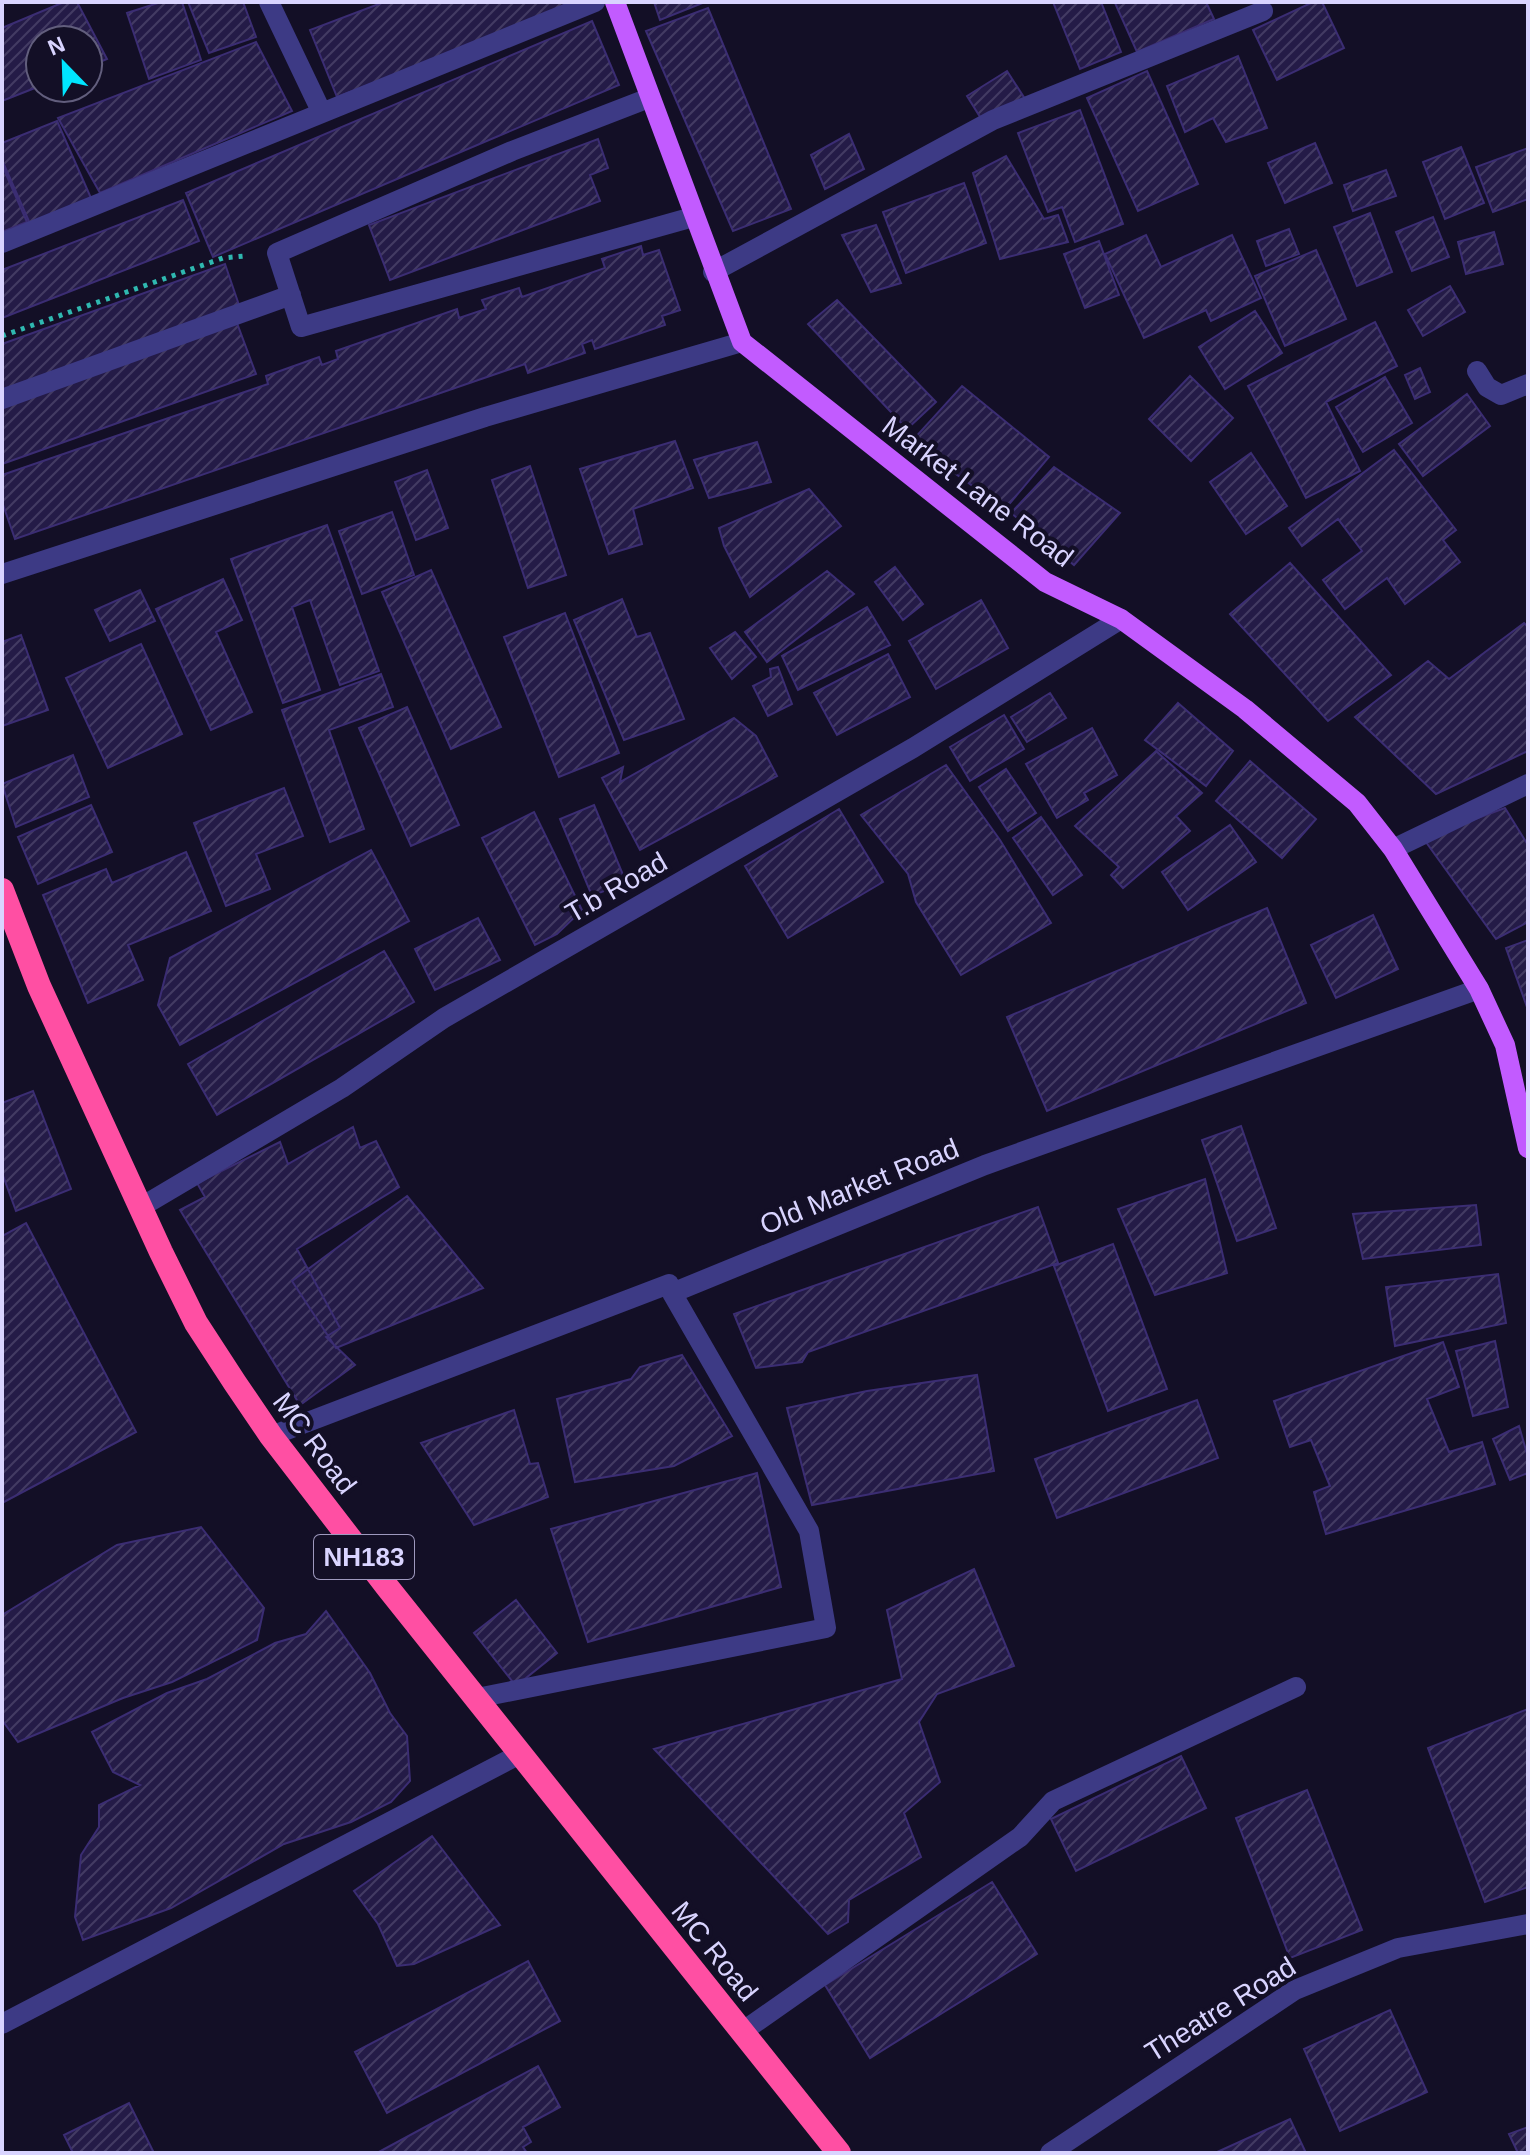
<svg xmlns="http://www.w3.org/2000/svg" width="1530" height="2155" viewBox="0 0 1530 2155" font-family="Helvetica,sans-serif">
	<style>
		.building { fill: url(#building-hatch); stroke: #3b2d73; stroke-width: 2 }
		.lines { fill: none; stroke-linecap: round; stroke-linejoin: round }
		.path { stroke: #2fb8b0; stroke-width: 5; stroke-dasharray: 4 6; stroke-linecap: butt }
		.minor { stroke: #3d3a85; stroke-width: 20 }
		.major { stroke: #c25bff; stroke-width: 20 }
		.highway { stroke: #ff4fa3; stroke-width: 24 }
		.labels { text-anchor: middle; stroke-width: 8; stroke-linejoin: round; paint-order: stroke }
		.shield { fill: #130f26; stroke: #9e99be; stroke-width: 2 }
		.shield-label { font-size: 26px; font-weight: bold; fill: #d9d4ff }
		.street-label { font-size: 28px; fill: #d9d4ff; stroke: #130f26 }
	</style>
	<defs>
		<pattern id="building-hatch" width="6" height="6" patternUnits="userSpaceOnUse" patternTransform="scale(2)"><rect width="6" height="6" fill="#241b47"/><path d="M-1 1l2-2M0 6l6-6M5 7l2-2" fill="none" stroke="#433b63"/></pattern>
	</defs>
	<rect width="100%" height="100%" fill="#130f26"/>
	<path class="building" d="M64,2H77L107,59L88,67V40H40V86L2,101V28Z
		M161,2H182L201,60L149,79L127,13Z
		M188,2H243L256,37L209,53Z
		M384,2H565L567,9L337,97L310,30Z
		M654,2H705L660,20Z
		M1053,2H1101L1121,52L1080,69Z
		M1206,2L1214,19L1137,52L1115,3Z
		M1313,2H1322L1344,48L1277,80L1253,30Z
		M708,8L791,209L733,231L646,31Z
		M592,21L619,85L213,257L186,193Z
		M256,42L292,111L100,193L58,118Z
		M1238,56L1267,128L1226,142L1213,118L1185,132L1167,86Z
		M1007,71L1027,102L987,128L967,96Z
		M1147,71L1198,184L1138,211L1087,98Z
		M1080,110L1123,224L1075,242L1062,207L1048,212L1018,133Z
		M57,121L91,198L31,226L2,160V143Z
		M849,134L864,169L825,189L811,155Z
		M598,139L608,168L590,175L600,201L390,280L369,225Z
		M1315,143L1332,183L1285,203L1268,163Z
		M1461,147L1484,203L1445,219L1423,162Z
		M1528,148V199L1493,212L1476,167Z
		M1006,156L1044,219L1058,215L1068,242L1000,259L973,173Z
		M2,165L27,222L2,232Z
		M1386,170L1396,196L1353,211L1344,185Z
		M964,183L986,243L906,273L883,212Z
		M183,200L199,241L2,318V270Z
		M1370,213L1392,272L1357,286L1334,227Z
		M1433,217L1449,257L1412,271L1396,232Z
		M876,225L901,283L871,292L842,235Z
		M1289,229L1299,254L1266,266L1257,241Z
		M1494,232L1503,264L1466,274L1458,242Z
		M1146,235L1161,267L1232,235L1261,298L1211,321L1206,310L1144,338L1105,254Z
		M1099,241L1119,295L1085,308L1064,254Z
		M641,246L643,255L659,250L680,310L662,316L665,325L595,349L592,340L582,344L585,353L528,373L525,364L15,539L2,502V475L268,384L266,376L319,357L322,365L338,359L336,351L457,309L459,318L486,309L482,300L519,288L522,297L605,268L602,259Z
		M1316,250L1346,319L1285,346L1255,276Z
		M225,264L239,305L237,323L256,374L2,464V344Z
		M1450,286L1465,312L1423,336L1408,310Z
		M837,300L936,402L907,429L808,324Z
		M1255,311L1282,353L1225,389L1199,347Z
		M1375,322L1397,366L1326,402L1360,471L1306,498L1248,386Z
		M1420,368L1430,392L1415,399L1405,375Z
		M1190,376L1233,418L1191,461L1149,419Z
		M1385,377L1412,423L1363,452L1336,407Z
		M962,386L1049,457L1005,509L911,442Z
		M1467,394L1490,426L1423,476L1399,444Z
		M675,441L693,488L633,509L642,544L609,554L580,469Z
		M757,442L771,482L709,498L694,460Z
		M1394,450L1456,530L1443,540L1460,562L1405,604L1387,578L1345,609L1323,580L1362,551L1338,519L1302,546L1289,528Z
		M1251,453L1287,506L1246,534L1210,482Z
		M530,466L566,575L528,588L492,480Z
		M1054,467L1120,513L1074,565L1011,513Z
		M427,470L448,528L416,540L395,482Z
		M809,489L841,526L750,597L724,546L719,528Z
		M392,512L414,575L362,594L339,531Z
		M327,525L379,671L340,685L310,600L292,607L320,690L283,703L231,559Z
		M1290,563L1391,675L1328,721L1230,614Z
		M895,567L923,604L903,620L875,582Z
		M431,570L501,727L451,749L382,592Z
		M827,571L854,594L767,662L745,632Z
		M223,579L242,620L216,632L252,712L211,730L156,609Z
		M140,590L155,621L110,641L95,610Z
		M622,599L637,637L650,633L684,719L624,740L574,620Z
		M981,600L1008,648L936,689L909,641Z
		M867,607L890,645L798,690L782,656Z
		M565,613L619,753L559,777L504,637Z
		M1524,623L1528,627V751L1436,794L1355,717L1428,661L1449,679Z
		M735,632L756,657L732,679L710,648Z
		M21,635L48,710L2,726V642Z
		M141,644L182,734L108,768L66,678Z
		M888,654L910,697L837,735L814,693Z
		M778,667L792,704L768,716L753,686L771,677L770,669Z
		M381,674L393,707L329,730L364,829L330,842L282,710Z
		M1050,693L1066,718L1027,742L1011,717Z
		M1178,703L1233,751L1206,786L1145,740Z
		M407,707L459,825L411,846L359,728Z
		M1004,715L1024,749L970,781L950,747Z
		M734,718L756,736L777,776L640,850L602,778L623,767L620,782Z
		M1092,728L1117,775L1084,793L1088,800L1057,818L1026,764Z
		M1156,751L1202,793L1176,816L1190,831L1123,888L1111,875L1119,867L1075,826Z
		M73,755L89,797L16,827L2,784Z
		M1250,761L1316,819L1282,858L1216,801Z
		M946,765L1000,840L1051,923L961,975L916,902L908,874L861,815Z
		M1006,769L1036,813L1008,831L979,787Z
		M284,788L303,836L256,854L270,889L226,906L194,823Z
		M91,805L112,852L38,884L18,837Z
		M594,805L626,882L592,896L560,819Z
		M1505,808L1528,845V922L1496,939L1423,838Z
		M839,809L883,882L788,938L745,866Z
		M534,812L582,910L557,934L535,945L482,838Z
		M1041,817L1082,875L1053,895L1013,838Z
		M1230,825L1256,862L1188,910L1162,872Z
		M371,850L409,921L180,1045L158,1005L170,958Z
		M186,852L211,911L128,945L143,980L88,1003L43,895L106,869L112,883Z
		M1267,908L1306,1003L1047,1111L1007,1017Z
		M1373,915L1398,969L1336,998L1311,945Z
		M478,918L500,960L435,990L415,949Z
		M1528,940V1010L1506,948Z
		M384,951L414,1002L217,1115L188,1064Z
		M33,1091L71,1189L16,1211L2,1173V1103Z
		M1241,1126L1276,1228L1237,1241L1202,1140Z
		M353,1127L360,1148L376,1141L399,1187L297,1249L340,1328L326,1337L355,1365L300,1405L180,1210L205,1197L197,1183L280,1142L288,1164Z
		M1205,1179L1227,1273L1155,1295L1118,1209Z
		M407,1196L483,1288L336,1348L292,1281Z
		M1476,1205L1481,1245L1363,1259L1353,1214Z
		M1038,1207L1058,1263L808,1352L802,1362L756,1368L734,1314Z
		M26,1223L136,1432L2,1503V1236Z
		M1113,1244L1167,1389L1108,1411L1054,1266Z
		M1498,1274L1506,1323L1395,1346L1386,1287Z
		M1495,1341L1508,1407L1473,1416L1456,1351Z
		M1443,1342L1459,1387L1427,1399L1449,1452L1482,1442L1495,1484L1326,1534L1314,1492L1330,1486L1311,1440L1290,1447L1274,1401Z
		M682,1355L732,1436L674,1466L575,1482L557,1399L631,1379L640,1367Z
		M977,1375L994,1471L812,1505L787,1408L867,1391Z
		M1197,1400L1218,1458L1057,1518L1035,1459Z
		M514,1410L530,1464L538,1463L548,1497L474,1525L421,1443Z
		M1519,1426L1528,1457V1473L1510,1480L1493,1439Z
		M757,1473L781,1587L588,1642L551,1529Z
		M201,1527L264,1608L257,1640L172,1682L123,1698L18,1742L2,1720V1615L117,1545Z
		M974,1569L1014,1666L937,1694L919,1722L940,1782L904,1813L921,1857L849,1900L848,1922L828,1934L654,1749L902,1679L887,1610Z
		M516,1600L557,1653L516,1686L474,1633Z
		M326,1611L370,1673L390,1713L407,1736L410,1781L391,1802L351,1822L284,1844L171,1908L83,1940L75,1917L81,1855L99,1827V1805L140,1785L113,1772L92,1732L167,1693L207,1679L275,1643L306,1634Z
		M1528,1709V1887L1485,1902L1428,1748Z
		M1181,1756L1206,1808L1076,1871L1051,1819Z
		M1307,1790L1362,1930L1290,1958L1236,1818Z
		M432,1836L500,1925L414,1964L397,1966L378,1924L354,1891Z
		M992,1882L1037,1954L870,2058L825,1985Z
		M528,1961L560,2021L387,2113L355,2052Z
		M1390,2010L1427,2092L1340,2131L1304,2049Z
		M538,2066L560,2107L523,2127L531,2142L523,2147L527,2153H377Z
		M129,2103L154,2153H73L64,2135Z
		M1290,2119L1306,2153H1215Z
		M1528,2127V2153H1518L1509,2134Z"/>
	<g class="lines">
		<path class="path" d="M2,336L223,258L244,256"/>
		<path class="minor" d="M269,2L322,113
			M649,98L512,151L277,253L301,327L693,217
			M2,243L595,2
			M713,272L993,120L1263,11
			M1477,371L1487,387L1501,395L1528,384
			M2,399L291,295
			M2,574L485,417L742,342
			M1393,849L1528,784
			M141,1207L342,1088L444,1018L913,748L1121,619
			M271,1436L669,1284L672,1293L985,1165L1479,989
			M477,1698L826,1628L809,1531L672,1293
			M2,2024L522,1753
			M742,2032L1020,1837L1053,1801L1296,1687
			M1050,2153L1295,1990L1398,1948L1528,1924"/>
		<path class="major" d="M615,2L742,342L1045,582L1121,619L1245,709L1357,803L1393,849L1479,989L1505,1045L1528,1148"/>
		<path class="highway" d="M2,890L39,986L161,1252L196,1323L235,1383L271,1436L388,1588L839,2153"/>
	</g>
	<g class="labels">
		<rect class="shield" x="314" y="1535" width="100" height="44" rx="6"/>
		<g class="shield-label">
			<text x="364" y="1566">NH183</text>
		</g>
		<g class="street-label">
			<text transform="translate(978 491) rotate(37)" y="10">Market Lane Road</text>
			<text transform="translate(616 887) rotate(-30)" y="10">T.b Road</text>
			<text transform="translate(859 1186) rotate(-22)" y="10">Old Market Road</text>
			<text transform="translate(315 1443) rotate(53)" y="10">MC Road</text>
			<text transform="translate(715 1951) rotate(51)" y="10">MC Road</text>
			<text transform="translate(1220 2009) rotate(-32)" y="10">Theatre Road</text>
		</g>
	</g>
	<rect width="1530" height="2155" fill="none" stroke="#d9d4ff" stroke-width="8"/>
	<g transform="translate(64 64) rotate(337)"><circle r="38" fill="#130f26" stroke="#625e7d" stroke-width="2"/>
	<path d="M0-6L14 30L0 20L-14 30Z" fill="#00e5ff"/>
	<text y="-12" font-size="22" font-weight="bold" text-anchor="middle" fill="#d9d4ff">N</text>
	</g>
</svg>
